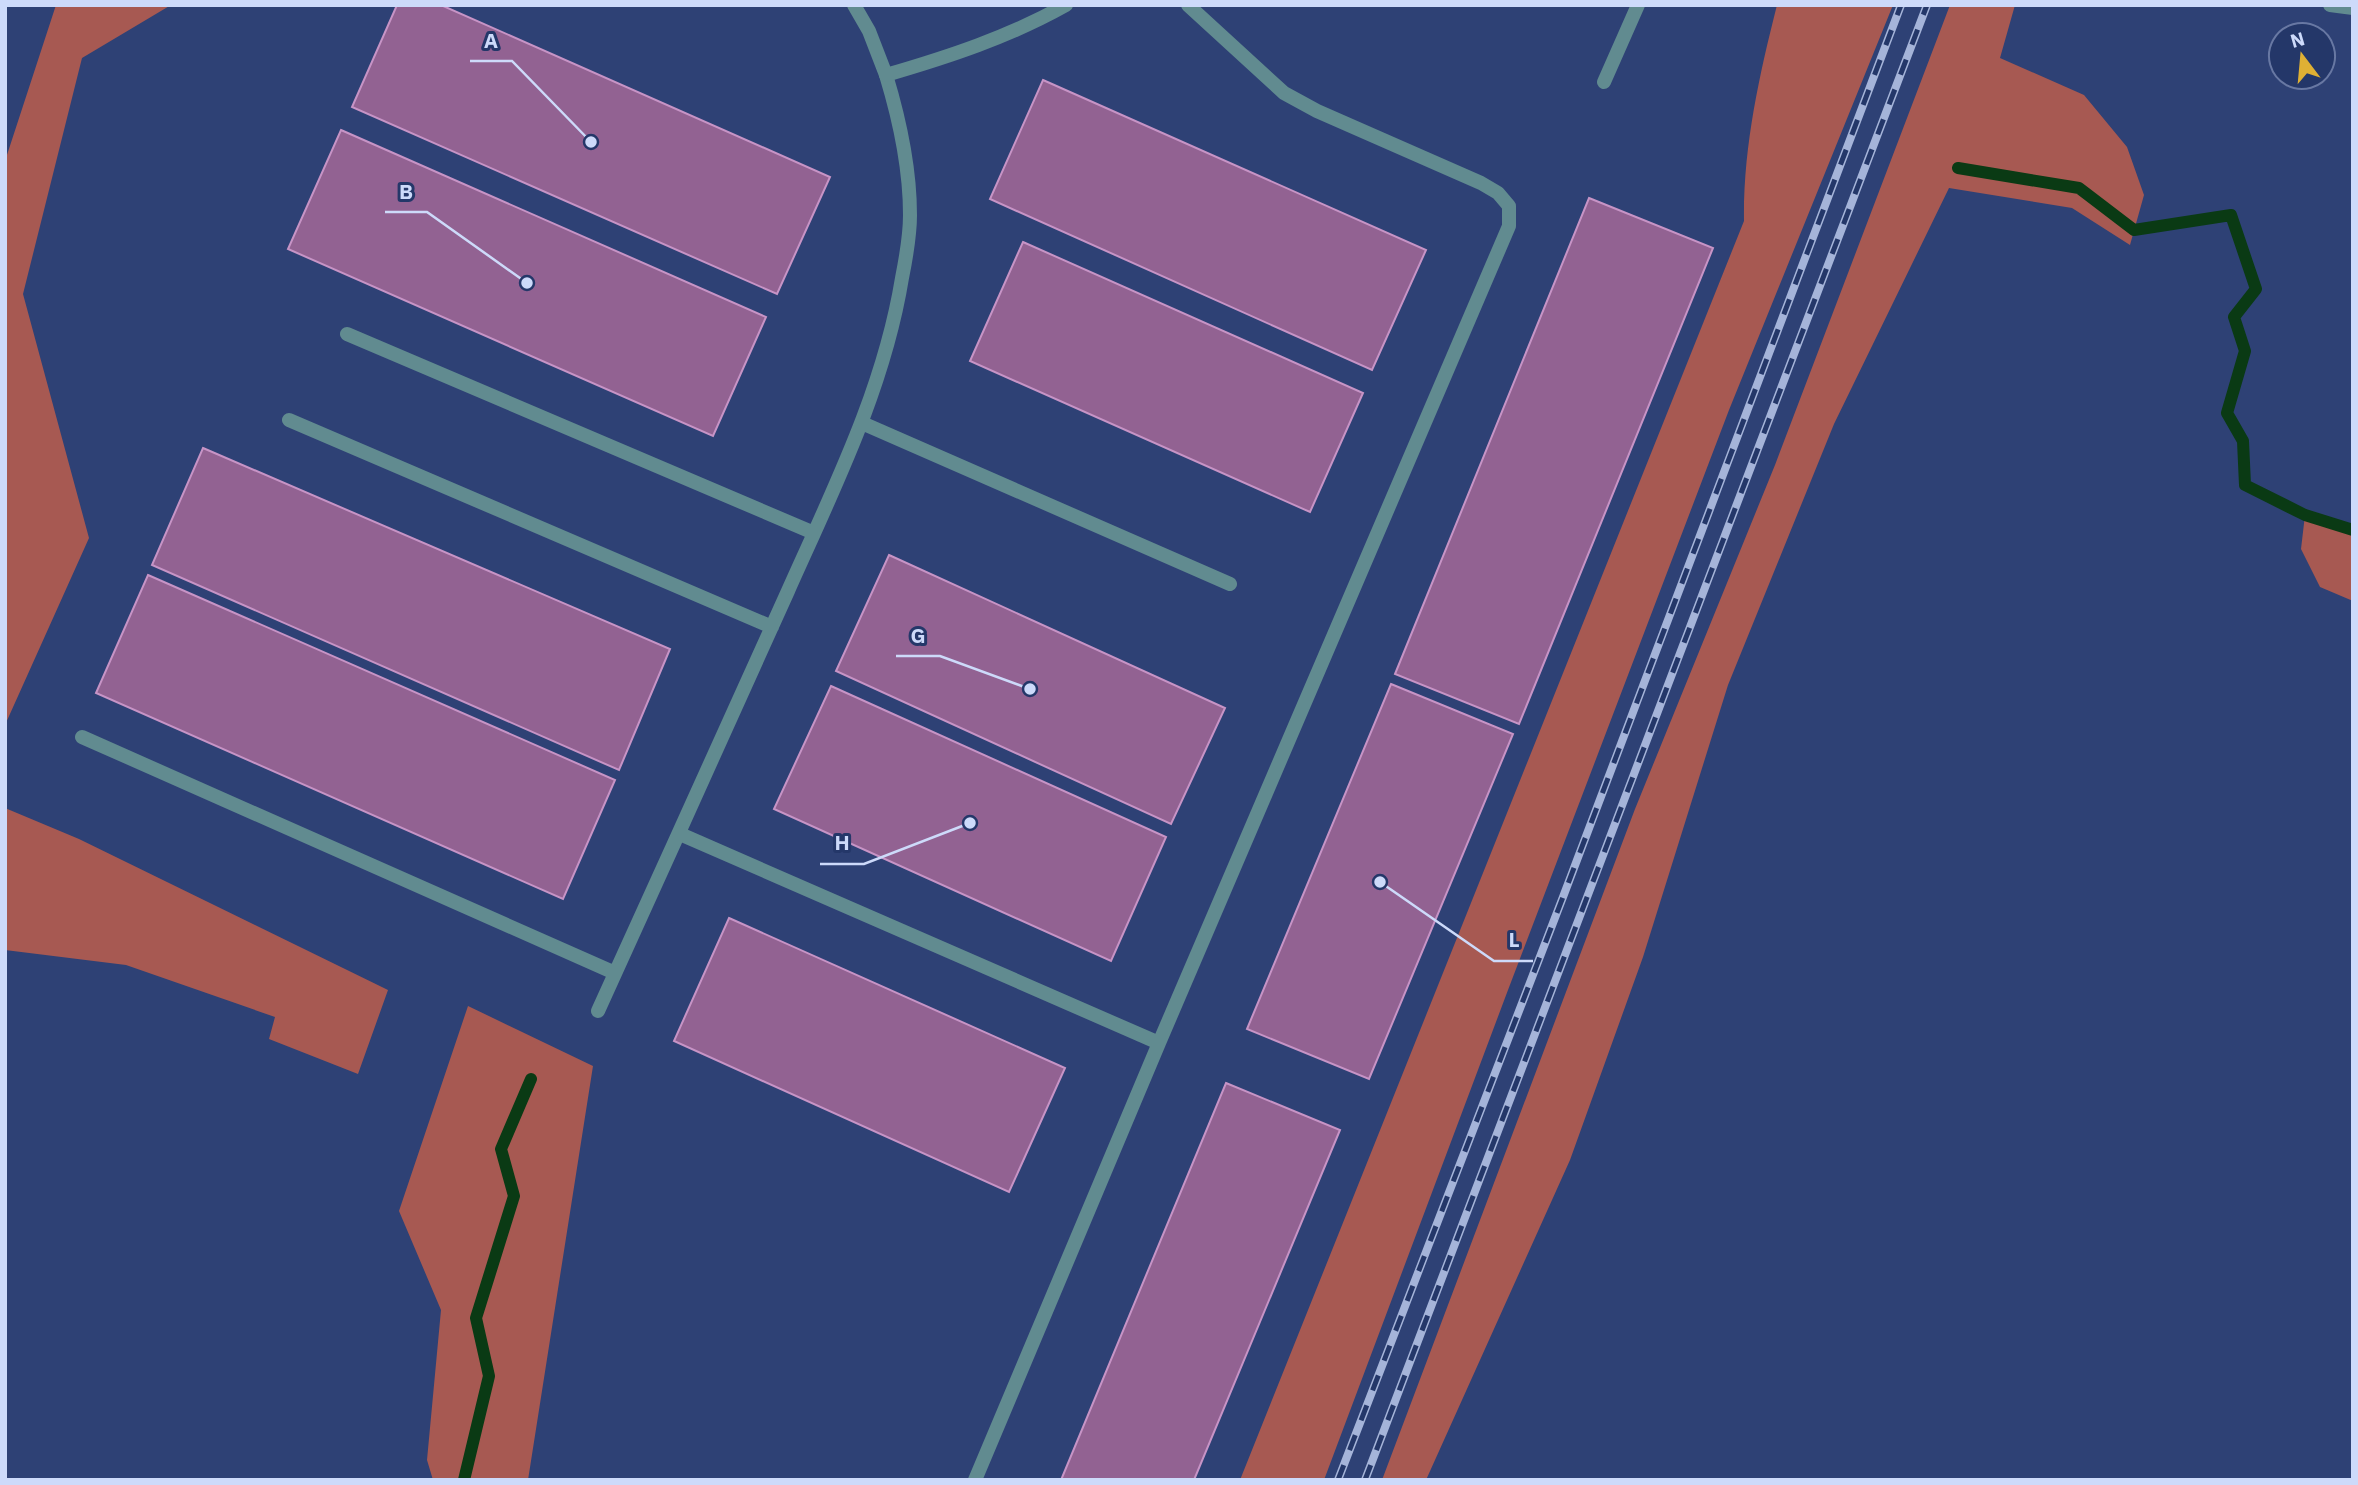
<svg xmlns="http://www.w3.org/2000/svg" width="2358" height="1485" viewBox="0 0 2358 1485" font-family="'IBM Plex Sans',sans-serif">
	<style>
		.forest { fill: #a75952 }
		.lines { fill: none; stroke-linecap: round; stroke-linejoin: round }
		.stream { stroke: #0a3a14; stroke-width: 12 }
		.building { fill: #926292; stroke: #c794c6; stroke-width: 2 }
		.lane { stroke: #618b90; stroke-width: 14 }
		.street { stroke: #618b90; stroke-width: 14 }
		.rail-casing { stroke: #a5b4d9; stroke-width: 8 }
		.rail { stroke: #243769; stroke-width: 5; stroke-dasharray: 16; stroke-linecap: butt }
		.leader { fill: none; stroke: #cddafa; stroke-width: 2.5 }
		.callout-dot { fill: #cddafa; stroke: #243769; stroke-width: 2.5 }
		.callout-label { font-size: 21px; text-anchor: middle; font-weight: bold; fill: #cddafa; stroke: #243769; stroke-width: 6; stroke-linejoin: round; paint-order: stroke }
	</style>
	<rect width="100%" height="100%" fill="#2e4175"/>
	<path class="forest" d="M56,5H171L82,58L23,294L89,538L5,725V161Z
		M1777,5H1893L1729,410L1508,990L1324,1480H1240L1744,221C1743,148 1759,76 1777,5Z
		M1950,5H2015L2000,58L2084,95L2127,147L2144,195L2130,245L2072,208L1949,188L1834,424L1728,685L1643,957L1570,1160L1426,1480H1382L1635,809L1775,465Z
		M2305,515L2353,530V601L2320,587L2301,549Z
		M5,808L79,839L388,990L358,1074L269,1039L275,1017L126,965L5,950Z
		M468,1006L593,1066L528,1480H433L427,1460L441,1310L399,1211Z"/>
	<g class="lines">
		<path class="stream" d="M1958,168L2079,188L2134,230L2231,215L2256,289L2234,317L2245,351L2227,413L2243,441L2245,485L2305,515L2353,530
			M464,1480L489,1376L476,1318L514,1196L501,1149L531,1079"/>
	</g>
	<path class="building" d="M397,5H441L830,177L777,294L352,107Z
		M1043,80L1426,250L1372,370L990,199Z
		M341,130L766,317L713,436L288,249Z
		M1589,198L1713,248L1519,724L1395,674Z
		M1023,242L1363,393L1310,512L970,361Z
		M203,448L670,649L619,770L152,565Z
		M889,555L1225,708L1171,824L836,671Z
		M148,575L615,780L563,899L96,693Z
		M1391,684L1513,734L1369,1079L1247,1029Z
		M831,686L1166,837L1111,961L774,809Z
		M729,918L1065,1068L1009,1192L674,1041Z
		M1226,1083L1340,1130L1194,1480H1061Z"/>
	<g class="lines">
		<path class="lane" d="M2330,5L2353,8
			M1604,82L1638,5
			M347,334L814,533
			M289,420L772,627
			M862,423L1230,584
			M82,737L615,973
			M680,834L1159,1043L1509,226V206L1498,193L1481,183L1317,111L1284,93L1188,5
			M598,1011C661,871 726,731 788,591C833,490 884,389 902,278C906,258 910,236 910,215C910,167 900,121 886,75
			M975,1480L1159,1043"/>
		<path class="street" d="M854,5L869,31L886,75C948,57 1009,37 1066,5"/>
		<g class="rail-casing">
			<path id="rail" d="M1338,1480L1563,897L1901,5
				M1365,1480L1927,5"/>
		</g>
		<use href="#rail" class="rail"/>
	</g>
	<path class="leader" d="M591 142L512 61H470M527 283L427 212H385M1030 689L940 656H896M970 823L864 864H820M1380 882L1494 961H1533"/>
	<g class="callout-dot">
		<circle cx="591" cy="142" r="7"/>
		<circle cx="527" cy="283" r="7"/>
		<circle cx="1030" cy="689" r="7"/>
		<circle cx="970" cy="823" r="7"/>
		<circle cx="1380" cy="882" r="7"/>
	</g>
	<g class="callout-label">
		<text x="491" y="48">A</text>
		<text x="406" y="199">B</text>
		<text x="918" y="643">G</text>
		<text x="842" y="850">H</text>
		<text x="1514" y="947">L</text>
	</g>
	<rect width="2358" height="1485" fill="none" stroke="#cddafa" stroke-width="14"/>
	<g transform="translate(2302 56) rotate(344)"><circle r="33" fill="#243769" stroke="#6878a3" stroke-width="2"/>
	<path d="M0-5L12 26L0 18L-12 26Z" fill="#dfb034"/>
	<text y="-10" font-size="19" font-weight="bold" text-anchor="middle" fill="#cddafa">N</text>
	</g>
</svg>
